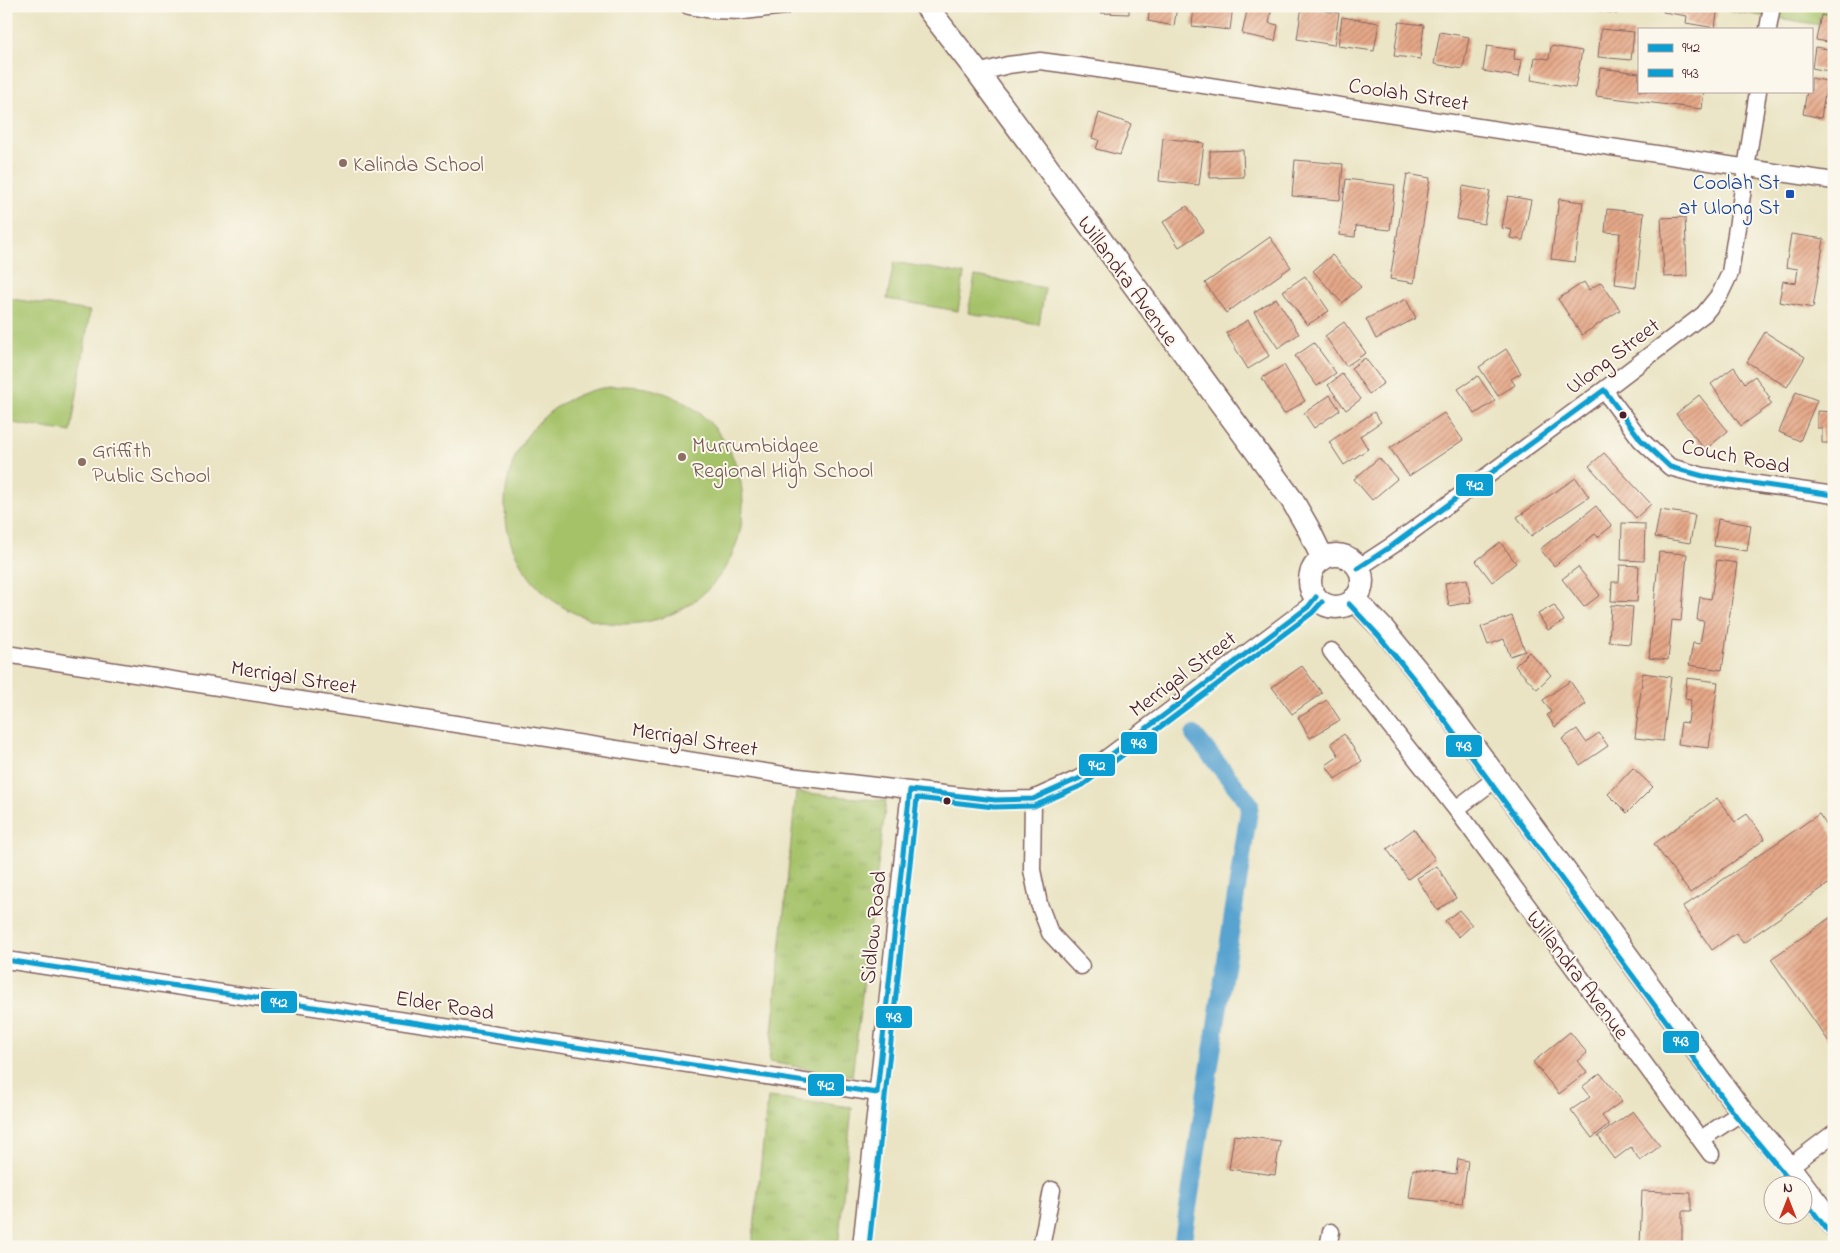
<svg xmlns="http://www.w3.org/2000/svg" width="1840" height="1253" viewBox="0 0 1840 1253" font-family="'Indie Flower',sans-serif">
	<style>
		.grass { fill: url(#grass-tufts); stroke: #78704a }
		.garden { fill: #a5c269; stroke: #78704a }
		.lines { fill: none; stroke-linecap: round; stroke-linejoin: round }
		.canal { stroke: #59a3d0; stroke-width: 18 }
		.building { fill: url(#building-hatch) }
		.street-casing { stroke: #826461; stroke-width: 19 }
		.secondary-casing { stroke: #826461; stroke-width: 25 }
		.street { stroke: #fff; stroke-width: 16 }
		.secondary { stroke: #fff; stroke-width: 22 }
		.bus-1-casing { stroke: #fbf7ec; stroke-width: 9 }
		.bus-2-casing { stroke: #fbf7ec; stroke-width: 9 }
		.bus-1 { stroke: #0b9ed2; stroke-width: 5 }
		.bus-2 { stroke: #0b9ed2; stroke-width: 5 }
		.education-dot { fill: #8d6e63; stroke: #fbf7ec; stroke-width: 2 }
		.transit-dot { fill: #1a4fb4; stroke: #fbf7ec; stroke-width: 2 }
		.bus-dot { fill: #4a1f2b; stroke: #fbf7ec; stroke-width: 2 }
		.labels { text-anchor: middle; stroke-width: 4; stroke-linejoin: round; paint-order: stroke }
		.street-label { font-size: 22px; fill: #4a1f2b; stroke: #fbf7ec }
		.education-label { font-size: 22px; fill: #785e54; stroke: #fbf7ec; text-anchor: start }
		.transit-label { font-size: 22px; fill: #164399; stroke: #fbf7ec; text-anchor: end }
		.line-badge { stroke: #fbf7ec; stroke-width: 2 }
		.badge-label { font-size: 14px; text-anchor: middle; font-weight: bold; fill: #fff }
	</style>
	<defs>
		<pattern id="grass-tufts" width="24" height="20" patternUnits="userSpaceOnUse" patternTransform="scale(1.25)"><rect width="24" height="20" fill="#a5c269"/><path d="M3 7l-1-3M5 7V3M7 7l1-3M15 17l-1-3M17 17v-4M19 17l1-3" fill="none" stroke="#90a65b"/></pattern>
		<pattern id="building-hatch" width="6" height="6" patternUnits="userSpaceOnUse" patternTransform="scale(1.25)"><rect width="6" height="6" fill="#e5a888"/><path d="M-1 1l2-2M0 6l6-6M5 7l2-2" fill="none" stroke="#bc886f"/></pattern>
	</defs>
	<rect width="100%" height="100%" fill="#fbf7ec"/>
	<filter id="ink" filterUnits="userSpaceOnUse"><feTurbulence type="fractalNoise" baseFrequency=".02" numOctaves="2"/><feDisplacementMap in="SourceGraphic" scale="10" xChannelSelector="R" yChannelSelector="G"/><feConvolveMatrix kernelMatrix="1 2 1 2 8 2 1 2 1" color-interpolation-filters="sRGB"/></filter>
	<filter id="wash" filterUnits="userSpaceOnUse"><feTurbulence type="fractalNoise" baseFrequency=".0096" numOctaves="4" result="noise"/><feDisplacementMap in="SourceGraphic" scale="20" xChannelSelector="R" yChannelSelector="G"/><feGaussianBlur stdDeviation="1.12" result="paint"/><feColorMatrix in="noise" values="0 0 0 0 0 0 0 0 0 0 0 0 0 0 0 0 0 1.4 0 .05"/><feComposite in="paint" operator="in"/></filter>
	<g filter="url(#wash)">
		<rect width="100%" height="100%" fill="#eae4c4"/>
		<path class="grass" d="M1700,6H1834V27Z
			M796,792L886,801L852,1076L769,1062Z
			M768,1097L852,1107L838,1247H752Z"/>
		<path class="garden" d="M894,262L964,274L958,311L887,299Z
			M975,276L1045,288L1039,325L968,313Z
			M6,298L90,311L71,432L6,422Z
			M505 505a119 119 0 1 1 238 0a119 119 0 1 1-238 0Z"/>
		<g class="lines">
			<path class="canal" d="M1182,1247L1250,804L1194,735"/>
		</g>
		<g id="blocks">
			<path class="building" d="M1102,6H1129V14L1101,13Z
				M1150,6H1177L1174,26L1148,21Z
				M1194,6H1233L1230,30L1192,26Z
				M1248,6H1272L1269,23L1278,25L1275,41L1242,34Z
				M1302,6H1321L1320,10L1339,13L1334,45L1297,39Z
				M1594,6H1618L1617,14L1593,10Z
				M1664,6H1718L1715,28L1686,23L1687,16L1663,12Z
				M1821,15L1834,18V43L1816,40Z
				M1342,17L1379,23L1374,51L1338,46Z
				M1399,22L1424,25L1420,59L1394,56Z
				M1601,29L1634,32L1631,60L1598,57Z
				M1440,32L1469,37L1463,69L1434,64Z
				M1487,46L1515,50L1514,59L1522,60L1519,77L1483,71Z
				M1551,46L1582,51L1575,88L1531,80L1535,57L1549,59Z
				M1815,47L1834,50V72L1812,68Z
				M1600,68L1639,73V91H1704L1702,109L1596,96Z
				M1811,78L1827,81L1821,118L1803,114L1807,91H1811Z
				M1099,113L1131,124L1120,155L1096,149L1099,140L1092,138Z
				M1163,138L1204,143L1199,185L1159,181Z
				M1243,150L1244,177L1210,178V151Z
				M1295,160L1343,164L1340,200L1292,196Z
				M1407,174L1430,178L1414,283L1390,279Z
				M1346,179L1395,185L1390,230L1356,226L1355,237L1339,235Z
				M1463,186L1490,191L1484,224L1457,219Z
				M1508,196L1531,200L1523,240L1510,238L1512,230L1502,228Z
				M1559,199L1583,202L1575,262L1551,259Z
				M1187,206L1204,231L1179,247L1163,222Z
				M1607,209L1644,213L1636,287L1615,284L1620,233L1605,232Z
				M1685,217L1687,276L1664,277L1661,218Z
				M1791,234L1824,239L1813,308L1779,302L1783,281L1796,283L1798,269L1786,267Z
				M1270,237L1291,267L1226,313L1205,283Z
				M1332,255L1361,287L1342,303L1313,271Z
				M1305,276L1329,311L1307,325L1283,291Z
				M1584,282L1589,290L1601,282L1620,310L1582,335L1558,299Z
				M1276,298L1299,334L1278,348L1254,312Z
				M1406,299L1416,318L1376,339L1366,319Z
				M1248,320L1269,356L1248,369L1226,333Z
				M1344,322L1366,353L1346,366L1325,336Z
				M1765,332L1805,357L1787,387L1747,362Z
				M1314,343L1336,373L1317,386L1295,356Z
				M1506,349L1521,373L1511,379L1515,385L1498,396L1479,367Z
				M1365,358L1384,383L1369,394L1351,368Z
				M1284,365L1305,401L1284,414L1262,378Z
				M1734,367L1745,383L1755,376L1770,398L1768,399L1772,404L1741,426L1711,384Z
				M1342,374L1361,399L1346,410L1328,385Z
				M1478,376L1495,401L1475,414L1458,389Z
				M1796,392L1817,400L1800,441L1779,432Z
				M1330,395L1340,410L1314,428L1304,413Z
				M1699,395L1728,431L1705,450L1676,414Z
				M1817,411L1834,412V443H1822V428H1817Z
				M1374,412L1381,422L1360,436L1368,449L1344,465L1329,442Z
				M1444,413L1463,440L1409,476L1390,448Z
				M1604,453L1651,504L1636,518L1589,466Z
				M1379,458L1397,479L1372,500L1354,479Z
				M1576,478L1589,497L1531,536L1517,517Z
				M1596,506L1612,526L1598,537L1595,534L1554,566L1540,549Z
				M1660,510L1695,515L1690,543L1655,537Z
				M1718,519L1751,525L1747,551L1714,546Z
				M1622,523L1645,524L1644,561L1621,560Z
				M1500,542L1516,563L1492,582L1476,561Z
				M1659,552L1687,554L1681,621L1672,620L1668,660L1649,658Z
				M1717,560L1737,563L1722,670L1689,665L1693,643L1700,644L1704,621L1697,620L1700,597L1711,599Z
				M1620,565L1639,566L1637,602L1611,601L1612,582H1619Z
				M1578,567L1600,595L1584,607L1562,579Z
				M1467,579L1471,602L1449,606L1445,583Z
				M1554,605L1564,621L1548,630L1538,614Z
				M1611,605L1633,607L1630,644L1609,642Z
				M1512,616L1525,651L1510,656L1504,639L1488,645L1481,627Z
				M1529,652L1551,675L1537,689L1515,666Z
				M1302,666L1322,693L1292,714L1272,687Z
				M1643,673L1671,677L1663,741L1635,738Z
				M1687,678L1718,682L1709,748L1678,744L1681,722L1688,723L1691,700L1685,699Z
				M1570,681L1586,704L1555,727L1547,715L1551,712L1543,700Z
				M1327,700L1340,720L1310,738L1298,718Z
				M1577,729L1586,742L1599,733L1608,746L1580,765L1562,739Z
				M1344,734L1362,761L1335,779L1326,765L1339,756L1331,743Z
				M1633,768L1653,787L1627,813L1608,794Z
				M1717,798L1735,822L1747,814L1765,839L1690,893L1654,844Z
				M1819,814L1834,836V880L1743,943L1736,933L1712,950L1683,907Z
				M1414,829L1435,859L1408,879L1387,849Z
				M1437,866L1456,898L1437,910L1417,878Z
				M1459,910L1472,925L1459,937L1445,921Z
				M1834,915V1049L1771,959Z
				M1570,1032L1587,1053L1578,1061L1587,1072L1559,1094L1533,1062Z
				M1600,1073L1622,1101L1602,1116L1609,1125L1592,1138L1571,1110L1590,1097L1582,1087Z
				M1633,1111L1660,1146L1640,1161L1631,1147L1615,1159L1598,1136Z
				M1234,1135L1280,1141L1275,1175L1229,1169Z
				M1458,1159L1468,1161L1462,1204L1409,1198L1413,1169L1456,1174Z
				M1642,1191L1691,1193V1211H1682V1246L1640,1245Z"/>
		</g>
	</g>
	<g filter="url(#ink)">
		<use href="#blocks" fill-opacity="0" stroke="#826461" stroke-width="1"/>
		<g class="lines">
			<g class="street-casing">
				<path id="street" d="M689,6L711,10L744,11L785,6
					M1768,29L1772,6
					M978,73L1008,65L1040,61L1078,66L1834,181
					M1604,390L1641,440L1670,467L1703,476L1834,495
					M1358,568L1393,545L1604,390L1704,314L1720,294L1730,273L1758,91
					M1331,651L1456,809L1711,1154
					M6,654L790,776L995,800L1033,799L1080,778L1308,607L1316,597
					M1033,799L1032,870L1039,904L1050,933L1081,966
					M1456,809L1497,778
					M6,960L877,1093
					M1701,1139L1742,1112
					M1789,1167L1834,1133
					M861,1247L910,790
					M1041,1247L1052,1190
					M1328,1247L1331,1232"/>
			</g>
			<g class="secondary-casing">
				<path id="secondary" d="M926,6L978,73L1292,500L1308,528L1323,559
					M1310 581a26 26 0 1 1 52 0a26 26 0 1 1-52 0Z
					M1354,599L1384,630L1424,679L1742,1112L1789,1167L1834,1226"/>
			</g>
			<use href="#street" class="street"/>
			<use href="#secondary" class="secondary"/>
			<g class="bus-1-casing">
				<path id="bus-1" d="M1358,568L1393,545L1604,390L1641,440L1670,467L1703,476L1834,495
					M6,960L877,1093L910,790L995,800L1033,799L1080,778L1308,607L1316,597"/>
			</g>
			<g class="bus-2-casing">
				<path id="bus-2" d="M1349,604L1378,635L1418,684L1736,1116L1794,1186
					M1802,1197L1828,1231
					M869,1247L917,798L994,807L1034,806L1083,785L1312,613L1322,602"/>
			</g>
			<use href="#bus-1" class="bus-1"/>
			<use href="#bus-2" class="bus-2"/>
		</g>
	</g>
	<g class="education-dot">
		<circle cx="343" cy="163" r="5"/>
		<circle cx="682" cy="457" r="5"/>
		<circle cx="82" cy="462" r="5"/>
	</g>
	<rect class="transit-dot" x="1785" y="189" width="10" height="10" rx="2.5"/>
	<g class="bus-dot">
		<circle cx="1623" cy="415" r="4.5"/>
		<circle cx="947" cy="801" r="4.5"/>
	</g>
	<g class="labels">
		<g class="street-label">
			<text transform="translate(1409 93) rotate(9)" y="8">Coolah Street</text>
			<text transform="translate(1129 280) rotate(54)" y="8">Willandra Avenue</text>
			<text transform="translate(1612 355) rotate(-37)" y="8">Ulong Street</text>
			<text transform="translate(1736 455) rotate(11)" y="8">Couch Road</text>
			<text transform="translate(1182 673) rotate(-37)" y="8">Merrigal Street</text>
			<text transform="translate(294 676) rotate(9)" y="8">Merrigal Street</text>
			<text transform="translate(695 738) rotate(9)" y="8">Merrigal Street</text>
			<text transform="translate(872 927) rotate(-84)" y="8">Sidlow Road</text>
			<text transform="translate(1579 974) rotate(53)" y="8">Willandra Avenue</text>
			<text transform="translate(445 1004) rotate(9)" y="8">Elder Road</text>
		</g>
		<g class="education-label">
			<text x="353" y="171">Kalinda School</text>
			<text x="692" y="452">Murrumbidgee<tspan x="692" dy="25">Regional High School</tspan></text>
			<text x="92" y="457">Griffith<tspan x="92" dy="25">Public School</tspan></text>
		</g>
		<g class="transit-label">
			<text x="1780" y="189">Coolah St<tspan x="1780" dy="25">at Ulong St</tspan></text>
		</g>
	</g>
	<g class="line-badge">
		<rect x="1455" y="473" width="39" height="24" rx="5" fill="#0b9ed2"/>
		<rect x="1120" y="731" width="38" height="24" rx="5" fill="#0b9ed2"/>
		<rect x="1445" y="734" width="38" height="24" rx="5" fill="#0b9ed2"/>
		<rect x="1078" y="753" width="38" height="24" rx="5" fill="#0b9ed2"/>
		<rect x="260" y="990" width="38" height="24" rx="5" fill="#0b9ed2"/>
		<rect x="875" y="1005" width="38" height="24" rx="5" fill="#0b9ed2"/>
		<rect x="1662" y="1030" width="38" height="24" rx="5" fill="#0b9ed2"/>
		<rect x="807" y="1073" width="38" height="24" rx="5" fill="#0b9ed2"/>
	</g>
	<g class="badge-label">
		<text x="1475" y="490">942</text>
		<text x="1139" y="748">943</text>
		<text x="1464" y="751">943</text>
		<text x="1097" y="770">942</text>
		<text x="279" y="1007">942</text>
		<text x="894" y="1022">943</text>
		<text x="1681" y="1046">943</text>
		<text x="826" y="1090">942</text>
	</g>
	<rect width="1840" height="1253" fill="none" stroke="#fbf7ec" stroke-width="25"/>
	<rect x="1638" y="28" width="175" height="65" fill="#fbf7ec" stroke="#b4a19f"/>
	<rect x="1648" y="44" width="25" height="8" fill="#0b9ed2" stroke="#b4a19f"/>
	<text x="1682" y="52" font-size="15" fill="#4a1f2b">942</text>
	<rect x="1648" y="69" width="25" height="8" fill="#0b9ed2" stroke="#b4a19f"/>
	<text x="1682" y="78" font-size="15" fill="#4a1f2b">943</text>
	<g transform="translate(1788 1200)"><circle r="24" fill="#fbf7ec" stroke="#b4a19f"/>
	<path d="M0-4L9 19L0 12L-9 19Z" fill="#c8321e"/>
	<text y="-8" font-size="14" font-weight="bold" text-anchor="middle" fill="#4a1f2b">N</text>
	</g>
</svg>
